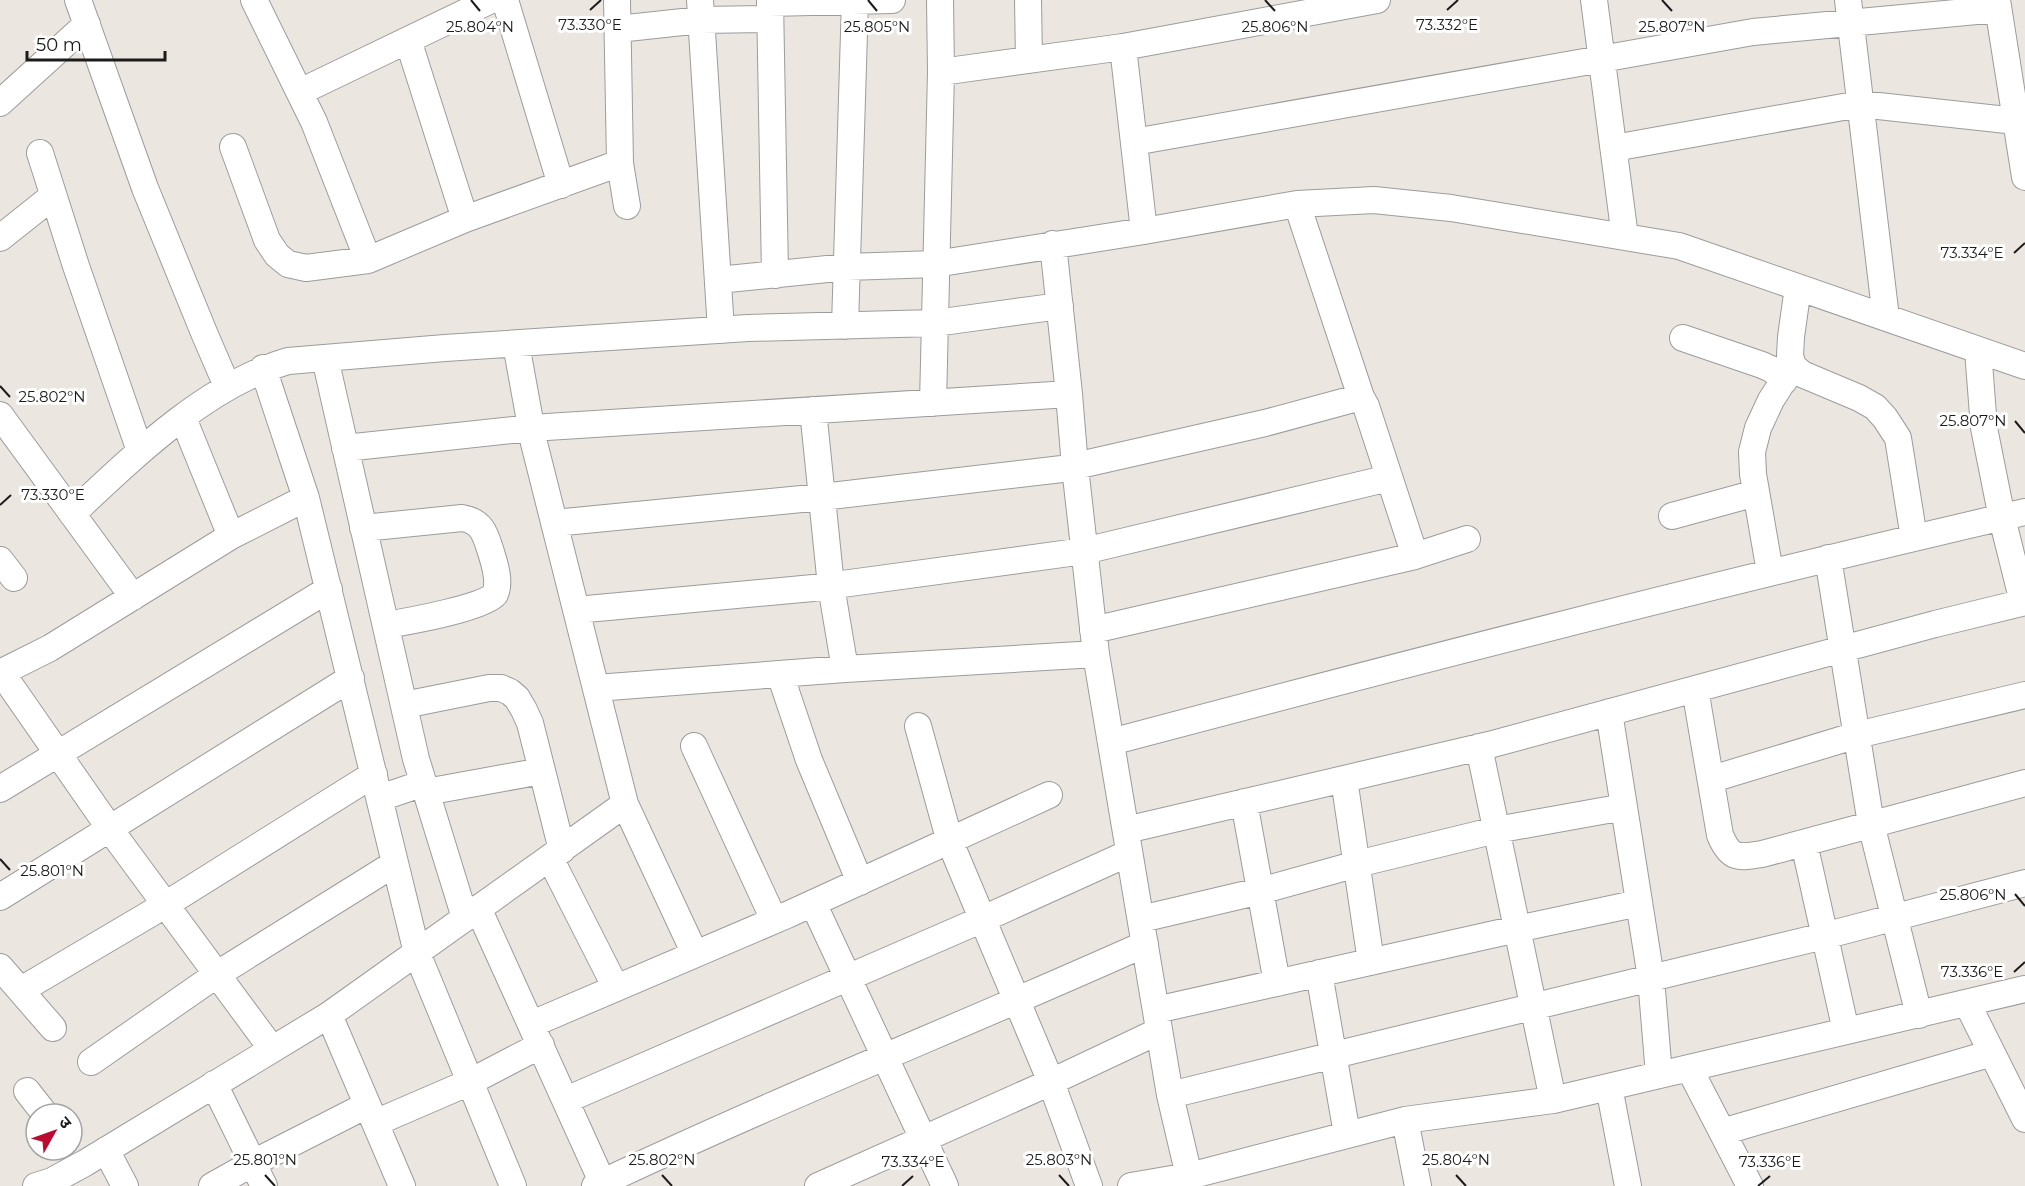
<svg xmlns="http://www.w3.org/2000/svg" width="2025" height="1186" viewBox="0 0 2025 1186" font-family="Montserrat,'Noto Sans Devanagari',sans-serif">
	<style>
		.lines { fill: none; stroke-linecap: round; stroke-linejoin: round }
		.minor-casing { stroke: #9c9c9c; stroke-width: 28 }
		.minor { stroke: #fff; stroke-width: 26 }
		.ticks { fill: none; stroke: #1b1b1b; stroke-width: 2 }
		.ticks-label { font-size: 15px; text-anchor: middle; fill: #1b1b1b; stroke: #fff; stroke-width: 6; stroke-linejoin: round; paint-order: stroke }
	</style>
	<rect width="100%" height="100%" fill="#ece6e1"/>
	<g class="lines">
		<g class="minor-casing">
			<path id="minor" d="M78,0L145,188L205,335L227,386
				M254,0L314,122L368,260
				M505,0L561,185
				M617,0L620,163L627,206
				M700,0L721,330
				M770,0L775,275
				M1028,0L1029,60
				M1594,0L1625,237
				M1848,0L1886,318
				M1997,0L2025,177
				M770,3L892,0
				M618,29L701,20L770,19
				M408,40L465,219
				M1123,47L1144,231
				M941,72L1123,47L1377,0
				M300,92L491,0
				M0,103L87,24
				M1134,142L1753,32L1998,9
				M233,147L267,240L277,255L288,264L306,268L368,260L465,219L620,163
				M1614,148L1860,104L2016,121
				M40,153L76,266L140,451
				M1297,204L1361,397L1366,406L1415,556
				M0,238L53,196
				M1053,244L1069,394L1075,467L1096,654L1170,1095L1189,1176
				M718,280L847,267L935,264L1144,231L1297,204L1374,200L1451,208L1679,246L2025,366
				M1798,287L1791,337L1790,356L1793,366L1802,374L1859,398L1875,407L1885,418L1898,438L1914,538
				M845,326L855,0
				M1683,338L1762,365L1773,370L1784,381
				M516,344L534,443L625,804L695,954
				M1978,350L1984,428L2002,518L2023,602
				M325,358L416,759L465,918
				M263,368L306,498L417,953L513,1186
				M933,403L941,72L940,0
				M813,410L831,586L845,669
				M0,415L133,597
				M183,418L231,536
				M345,448L531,428L1069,394
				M72,514C134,456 206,385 288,361L445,348L748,328L935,323L1060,306
				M1672,516L1756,493
				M554,523L822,497L1062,469L1265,423L1361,397
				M363,528L462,518C481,521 485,533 490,549C494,562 501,581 495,594C488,607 404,622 386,625
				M1828,558L1871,824L1919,1015
				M0,560L14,578
				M1770,572L1753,474L1752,452L1758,428L1771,400L1793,366
				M576,610L813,588L1084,551L1389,478
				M1093,630L1415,556L1467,539
				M1,672L120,843L272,1049
				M0,673L50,648L231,536L306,498
				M780,674L809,760L860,882
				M596,688L845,669L1096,654
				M1695,689L1720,835C1730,859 1738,858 1762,854L2025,783
				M404,705L489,688H501L510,692L517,698L524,710L530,723L562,850
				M1609,712L1651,978L1659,1075
				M918,726L950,842L1051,1082L1089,1186
				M1111,742C1415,661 1719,583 2025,512
				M694,746L774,920
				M1479,747L1553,1100
				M1344,779L1371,962
				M1712,779L1857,735L2025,695
				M0,789L329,589
				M426,792L542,771
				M380,798L424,783
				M1244,802L1277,983
				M1126,830L1489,745L1935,624L2025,602
				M1804,843L1846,1031
				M550,858L616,988
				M0,897L351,678
				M813,903L945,1186
				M478,908L604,1186
				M1141,919L1260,891L1357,864L1496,830L1624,807
				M0,967L53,1028
				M1319,973L1347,1134
				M21,990L165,905L374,774
				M1967,1003L2025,1119
				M1156,1010L1517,929L1639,903
				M329,1015L402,1186
				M532,1024L787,915L1049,795
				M91,1062L216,975L394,864
				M1689,1068L1750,1186
				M214,1084L264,1186
				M1609,1087L1628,1186
				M27,1091L45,1114
				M1170,1095L1824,936L2025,883
				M566,1100L983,919L1129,853
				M1405,1120L1418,1186
				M375,1123L470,1082L541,1045
				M1722,1132L1992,1053
				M106,1150L125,1186
				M36,1186L52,1181L85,1163L329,1015L625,804
				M212,1186L253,1163L367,1105
				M595,1186C776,1100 962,1026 1145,944
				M818,1186L1051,1082L1159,1031
				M1131,1186L1189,1176L1405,1120L1553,1100L2025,989"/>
		</g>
		<use href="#minor" class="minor"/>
	</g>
	<path class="ticks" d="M471,0L480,11M868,0L877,11M1265,0L1275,11M1662,0L1672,11M590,10L601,0M1447,10L1458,0M2014,253L2025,243M0,386L10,397M2015,421L2025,433M0,505L11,495M0,859L10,870M2015,894L2025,906M2014,972L2025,962M265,1175L275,1186M662,1175L672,1186M1059,1175L1069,1186M1456,1175L1466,1186M902,1186L913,1176M1758,1186L1770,1176"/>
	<g class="ticks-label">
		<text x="590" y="30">73.330°E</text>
		<text x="1447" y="30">73.332°E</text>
		<text x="480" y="32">25.804°N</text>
		<text x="877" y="32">25.805°N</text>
		<text x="1275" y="32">25.806°N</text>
		<text x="1672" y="32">25.807°N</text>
		<text x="1972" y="258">73.334°E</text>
		<text x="52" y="402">25.802°N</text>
		<text x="1973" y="426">25.807°N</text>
		<text x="53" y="500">73.330°E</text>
		<text x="52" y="876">25.801°N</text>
		<text x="1973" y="900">25.806°N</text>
		<text x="1972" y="977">73.336°E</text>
		<text x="265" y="1165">25.801°N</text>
		<text x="662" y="1165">25.802°N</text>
		<text x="1059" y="1165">25.803°N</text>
		<text x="1456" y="1165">25.804°N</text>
		<text x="913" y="1167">73.334°E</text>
		<text x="1770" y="1167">73.336°E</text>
	</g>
	<g transform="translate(54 1132) rotate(50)"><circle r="28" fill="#ffffff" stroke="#a4a4a4" stroke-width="1.5"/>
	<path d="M0-4.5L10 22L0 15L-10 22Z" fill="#bc0b30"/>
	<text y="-9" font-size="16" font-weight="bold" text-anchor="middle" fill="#1b1b1b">उ</text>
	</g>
	<path d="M27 51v9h138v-9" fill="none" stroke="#1b1b1b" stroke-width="3"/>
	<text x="36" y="51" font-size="18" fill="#1b1b1b" stroke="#ffffff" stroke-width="4.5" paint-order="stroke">50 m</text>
</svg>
